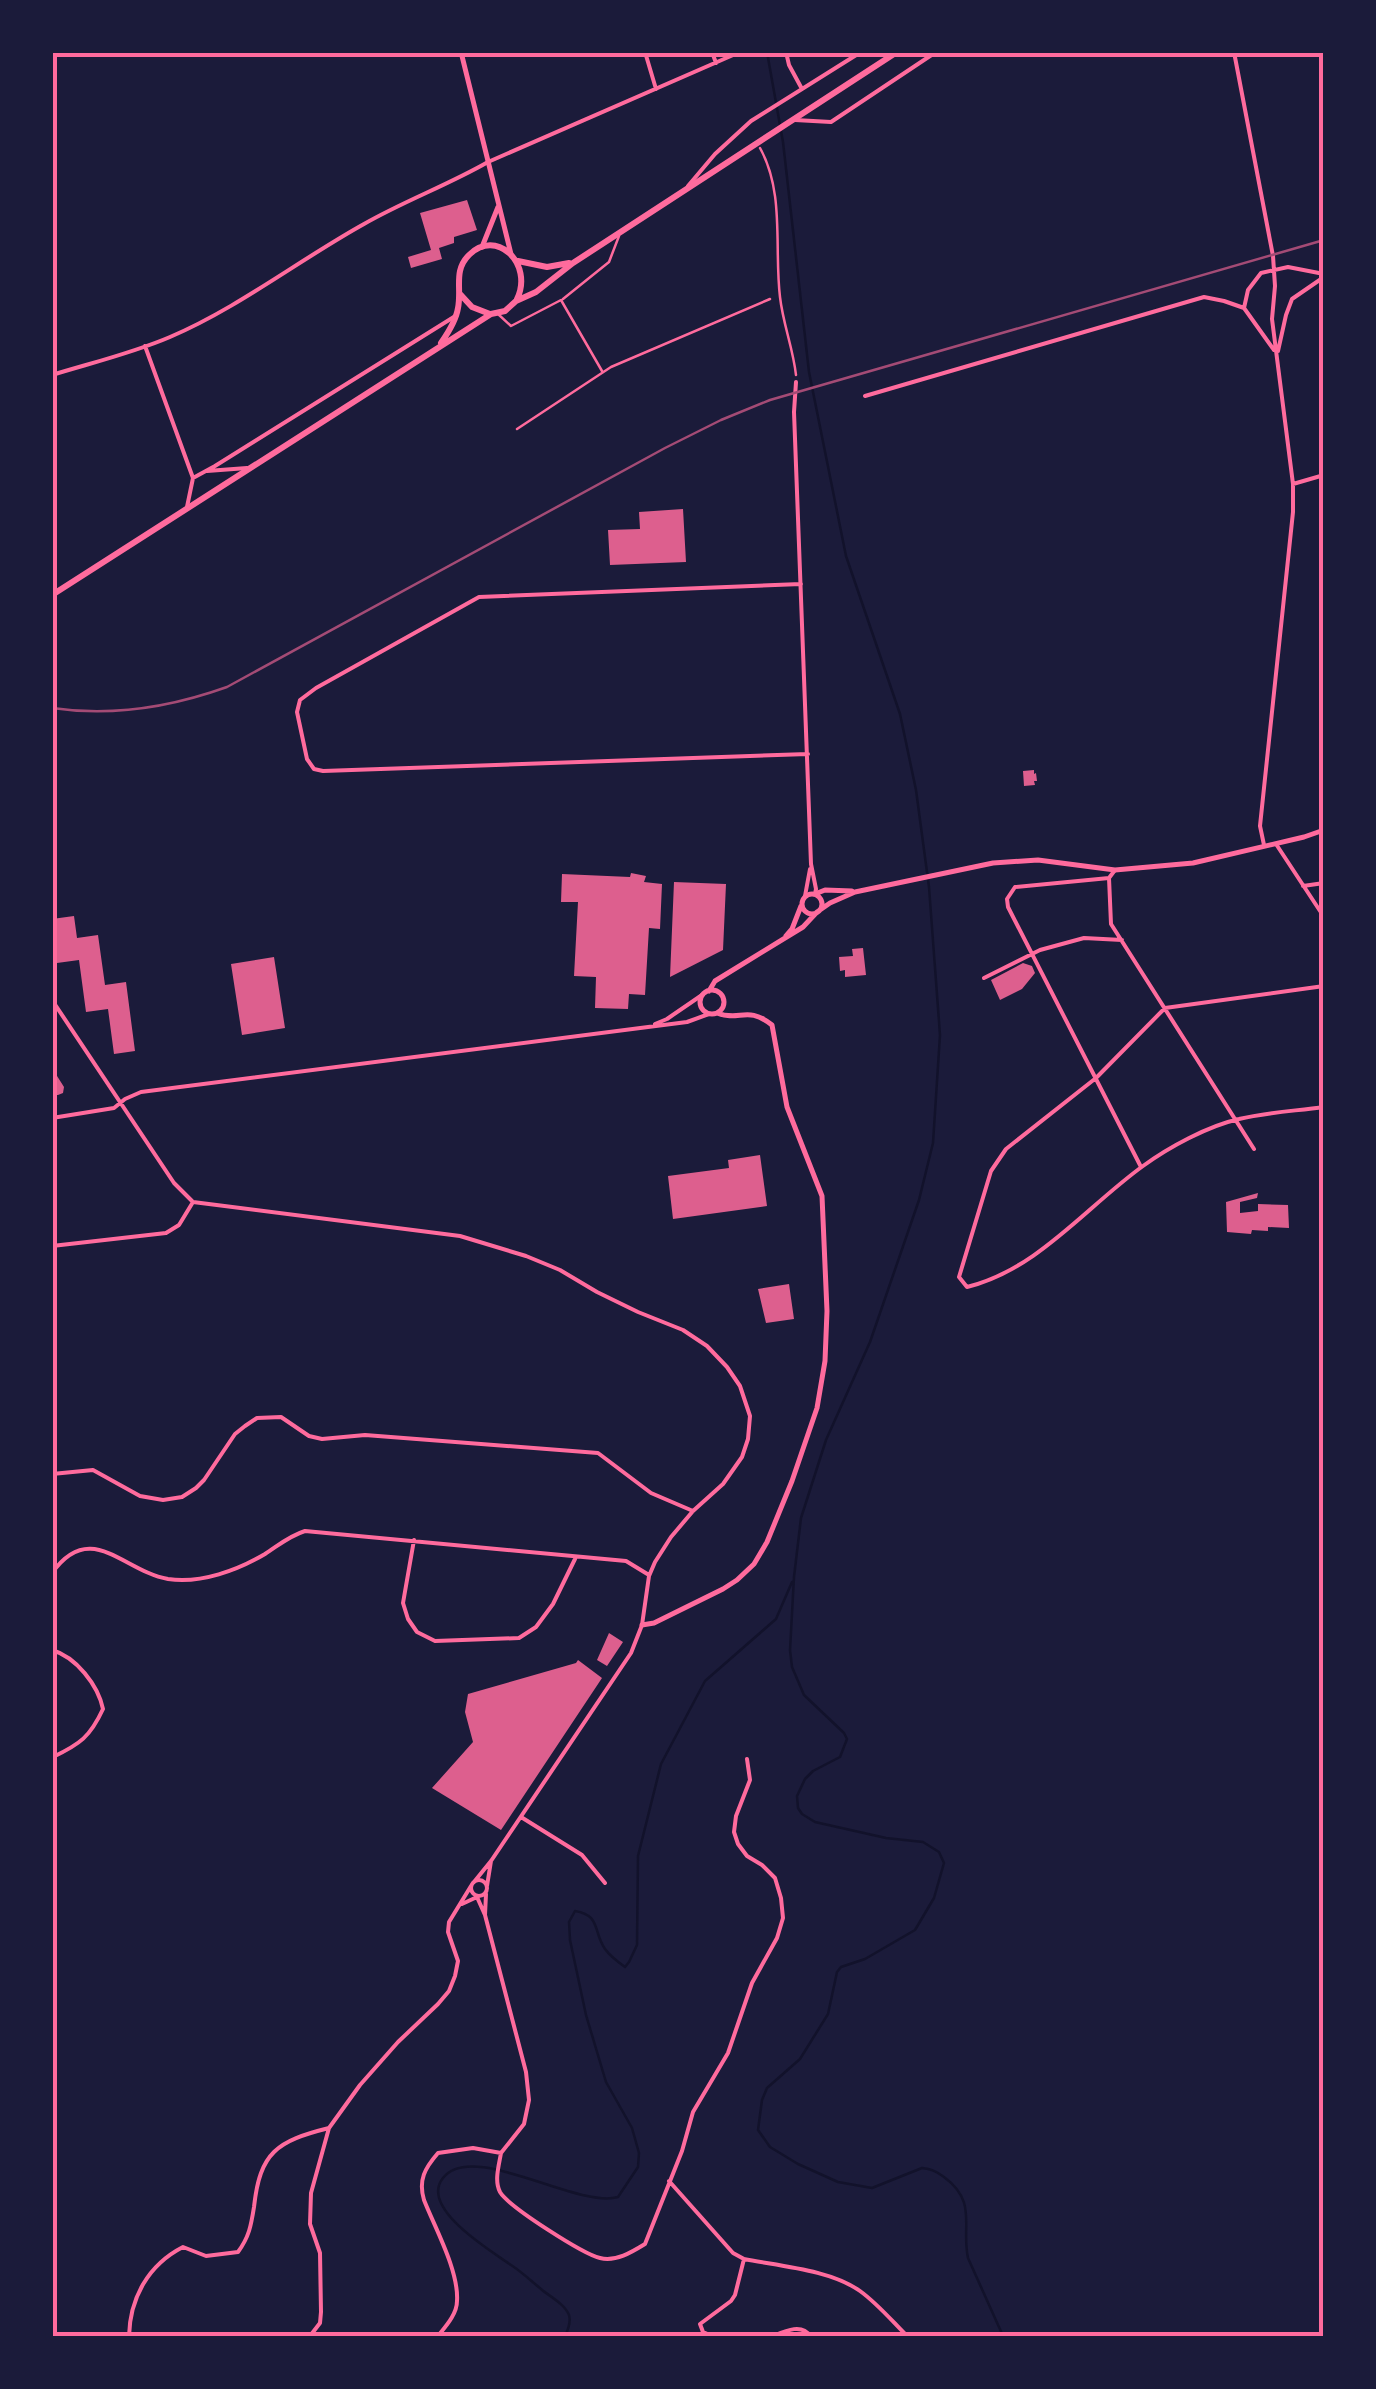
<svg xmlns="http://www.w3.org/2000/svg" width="1376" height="2389" viewBox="0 0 1376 2389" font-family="Jost,sans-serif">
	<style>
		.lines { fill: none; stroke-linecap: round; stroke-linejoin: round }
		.stream { stroke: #12122b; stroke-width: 2.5 }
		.building { fill: #dd5f8e }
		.path { stroke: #ff6b9d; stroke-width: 2.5 }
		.service { stroke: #ff6b9d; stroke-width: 2.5 }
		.minor { stroke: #ff6b9d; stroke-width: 4 }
		.tertiary { stroke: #ff6b9d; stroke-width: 5 }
		.secondary { stroke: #ff6b9d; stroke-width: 6 }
		.rail { stroke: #a44b75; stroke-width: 2.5 }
		.neatline { fill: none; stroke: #ff6b9d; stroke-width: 4 }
	</style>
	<rect width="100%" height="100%" fill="#1b1b3a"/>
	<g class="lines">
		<path class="stream" d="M767,52L783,142L809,372L846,556L900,714L916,790L929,887L940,1035L933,1143L919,1200L870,1342L826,1440L801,1518L794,1577L790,1650L792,1667L804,1695L844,1733L847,1739L840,1757L813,1771L805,1779L797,1796L798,1808L802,1814L815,1822L886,1838L923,1842L939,1852L944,1863L934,1898L915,1930L865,1959L841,1967L837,1972L828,2014L800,2059L767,2088L762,2100L758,2130L770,2147L798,2164L838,2182L872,2188L922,2168C931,2169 936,2171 944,2177C978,2202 961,2226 968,2258L1003,2336
			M565,2336C568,2330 571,2322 569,2315C565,2304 549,2296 541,2289C531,2281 522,2272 511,2265C491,2251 419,2208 443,2178C472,2140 577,2209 618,2197L638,2167L639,2153L632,2128L606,2082L586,2015L570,1940L569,1922L575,1911C601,1915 593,1932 605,1949C610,1956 618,1962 625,1967L629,1962L637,1945L638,1856L661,1764L705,1681L776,1619L792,1582"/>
	</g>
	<path class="building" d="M467,200L477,230L454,237V243L439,248L442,259L411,268L408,257L431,250L420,213Z
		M683,509L686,562L610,565L608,530L640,529L639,512Z
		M1034,770V774L1036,773L1037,781H1034L1035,785L1024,786L1023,771Z
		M631,873L646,876L644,882L662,884L660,929L649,928L645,995L629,994L628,1009L595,1008L596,977L574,976L578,902H561L562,874L630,877Z
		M674,882L726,884L723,950L670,977Z
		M74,916L77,938L98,935L105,985L126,982L135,1051L114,1054L108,1009L86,1012L79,960L57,963L52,919Z
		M863,948L866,975L845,977V970L840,971L839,957L853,956L852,949Z
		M274,957L285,1028L242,1035L231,964Z
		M1023,963L1032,966L1035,973L1022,989L1000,1000L991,980Z
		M52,1068L64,1087L63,1093L58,1095H52Z
		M760,1155L767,1206L673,1219L668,1176L729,1168L728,1160Z
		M1258,1193L1257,1198L1240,1202V1213L1258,1211V1204L1288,1205L1289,1228L1268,1227V1231L1252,1230L1251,1234L1227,1232L1226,1202Z
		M789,1284L794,1319L766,1323L758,1289Z
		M609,1633L623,1642L607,1666L597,1660Z
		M578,1660L602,1678L501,1830L432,1788L473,1742L465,1712L468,1694L576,1663Z"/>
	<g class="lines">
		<path class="path" d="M760,148C785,193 774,248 780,297C783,324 793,348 796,375"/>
		<path class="service" d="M563,299L609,262L619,236
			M498,314L511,326L561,300L602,371
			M517,429L611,367L770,299"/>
		<path class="minor" d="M645,52L656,89
			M712,52L716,63
			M786,52L789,65L802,89
			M1234,52L1273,256L1275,286L1272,319L1293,484V512L1260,826L1264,845
			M795,120L831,122L936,52
			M688,186L715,154L751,121L861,52
			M145,346L193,478
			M1274,350L1244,308L1248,290L1261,273L1288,267L1324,274
			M1278,351L1286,315L1292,299L1324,277
			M52,375C91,363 133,353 170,337C238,308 299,260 364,224C404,201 448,185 488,162L740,52
			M796,382L794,412L811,864L816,889L815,894
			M865,396L1204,297L1224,301L1244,308
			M207,471L247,468
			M193,478L215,466L457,315
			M1293,484L1324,475
			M187,507L193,478
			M801,584L479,597L316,688L300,700L297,712L307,759L314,769L323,771L808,754
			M1276,844L1324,917
			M1115,870L1109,878L1015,887L1007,899L1008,907L1141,1167
			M1109,878L1111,924L1254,1149
			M1303,886L1324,883
			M805,896L810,869
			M984,978L1040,950L1084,938L1122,940
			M1324,986L1165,1008L1096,1078L1006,1149L991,1171L959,1277L967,1287C1037,1270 1086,1207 1143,1166C1169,1147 1208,1126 1239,1119C1267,1112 1296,1111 1324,1107
			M52,1000L174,1183L192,1201
			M655,1024L667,1019L702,995
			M52,1118L114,1108L125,1099L141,1092L687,1022L709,1014
			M193,1202L460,1236L526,1256L560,1270L597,1292L638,1312L683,1330L707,1346L727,1367L740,1386L750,1416L748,1439L742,1457L723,1484L693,1511L671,1537L655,1562L649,1576L642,1625L631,1653L491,1861L474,1882
			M52,1246L166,1233L179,1225L193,1202
			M52,1474L93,1470L140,1496L163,1500L182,1497L196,1488L204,1480L235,1434L245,1426L257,1418L281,1417L309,1436L322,1439L365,1435L598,1453L651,1493L693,1511
			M414,1540L403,1603L408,1619L417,1632L435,1641L519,1638L536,1627L553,1604L575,1559
			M52,1573C91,1519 123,1571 168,1579C201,1584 238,1570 265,1554C279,1545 289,1536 305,1531L626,1561L649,1575
			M52,1650C76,1657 98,1685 103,1709C90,1737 80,1744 53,1757
			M521,1817L582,1855L605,1883
			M471 1888a8 8 0 1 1 16 0a8 8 0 1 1-16 0Z
			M487,1886L491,1861
			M462,1904L477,1897L485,1915L526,2072L529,2100L524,2124L501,2153
			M485,1915L486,1894
			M501,2153C499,2165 494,2181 500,2192C509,2207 583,2254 600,2258C616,2262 632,2252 645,2244L682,2151L693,2112L728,2053L752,1983L777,1938L783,1918L781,1898L775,1878L762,1865L747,1856L738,1844L734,1832L736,1816L750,1780L747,1759
			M669,2181L733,2253L744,2259C780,2266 831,2270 860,2291C878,2304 892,2321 907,2336
			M129,2336C130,2298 148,2265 183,2247L206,2256L238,2252C249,2237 251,2226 254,2207C260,2152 277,2141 329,2128
			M310,2336L320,2323L321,2312L320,2253L310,2224L311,2193L329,2128L360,2085L398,2042L438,2004L449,1991L455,1976L458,1961L448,1932L449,1922L471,1886
			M438,2336C446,2326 457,2314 457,2301C459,2271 435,2228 424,2200C418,2180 425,2168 438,2153L473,2148L501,2153
			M712,2336L703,2332L700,2324L731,2301L735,2295L744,2259
			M773,2336C785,2331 802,2323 810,2336"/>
		<path class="tertiary" d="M461,52L511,254
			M482,247L498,207
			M815,894L825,890L852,891
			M802 904a10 10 0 1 1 20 0a10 10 0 1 1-20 0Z
			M786,936L792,929L801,906
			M700 1002a12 12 0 1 1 24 0a12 12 0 1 1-24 0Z
			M709,991L715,981L803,927L817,912L830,903L855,892L993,863L1038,860L1115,870L1193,863L1304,837L1324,830
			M642,1625L654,1623L723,1589L737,1580L754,1564L767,1542L792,1481L817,1408L825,1361L827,1311L822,1196L787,1107L772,1025C747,1005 740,1022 717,1013"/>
		<path class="secondary" d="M518,261L547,267L569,263
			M460,294L472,307L490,314
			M441,343C448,333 456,321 458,308C462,288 453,271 469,255C496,227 534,264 517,299
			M52,595L491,314L505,311L516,301L536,292L573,263L897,52"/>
		<path class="rail" d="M52,708C112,717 171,707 227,687L665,448L721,420L770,400L1324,240"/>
	</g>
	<rect width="1376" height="2389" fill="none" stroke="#1b1b3a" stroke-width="110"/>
	<rect x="55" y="55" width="1266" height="2279" class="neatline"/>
</svg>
